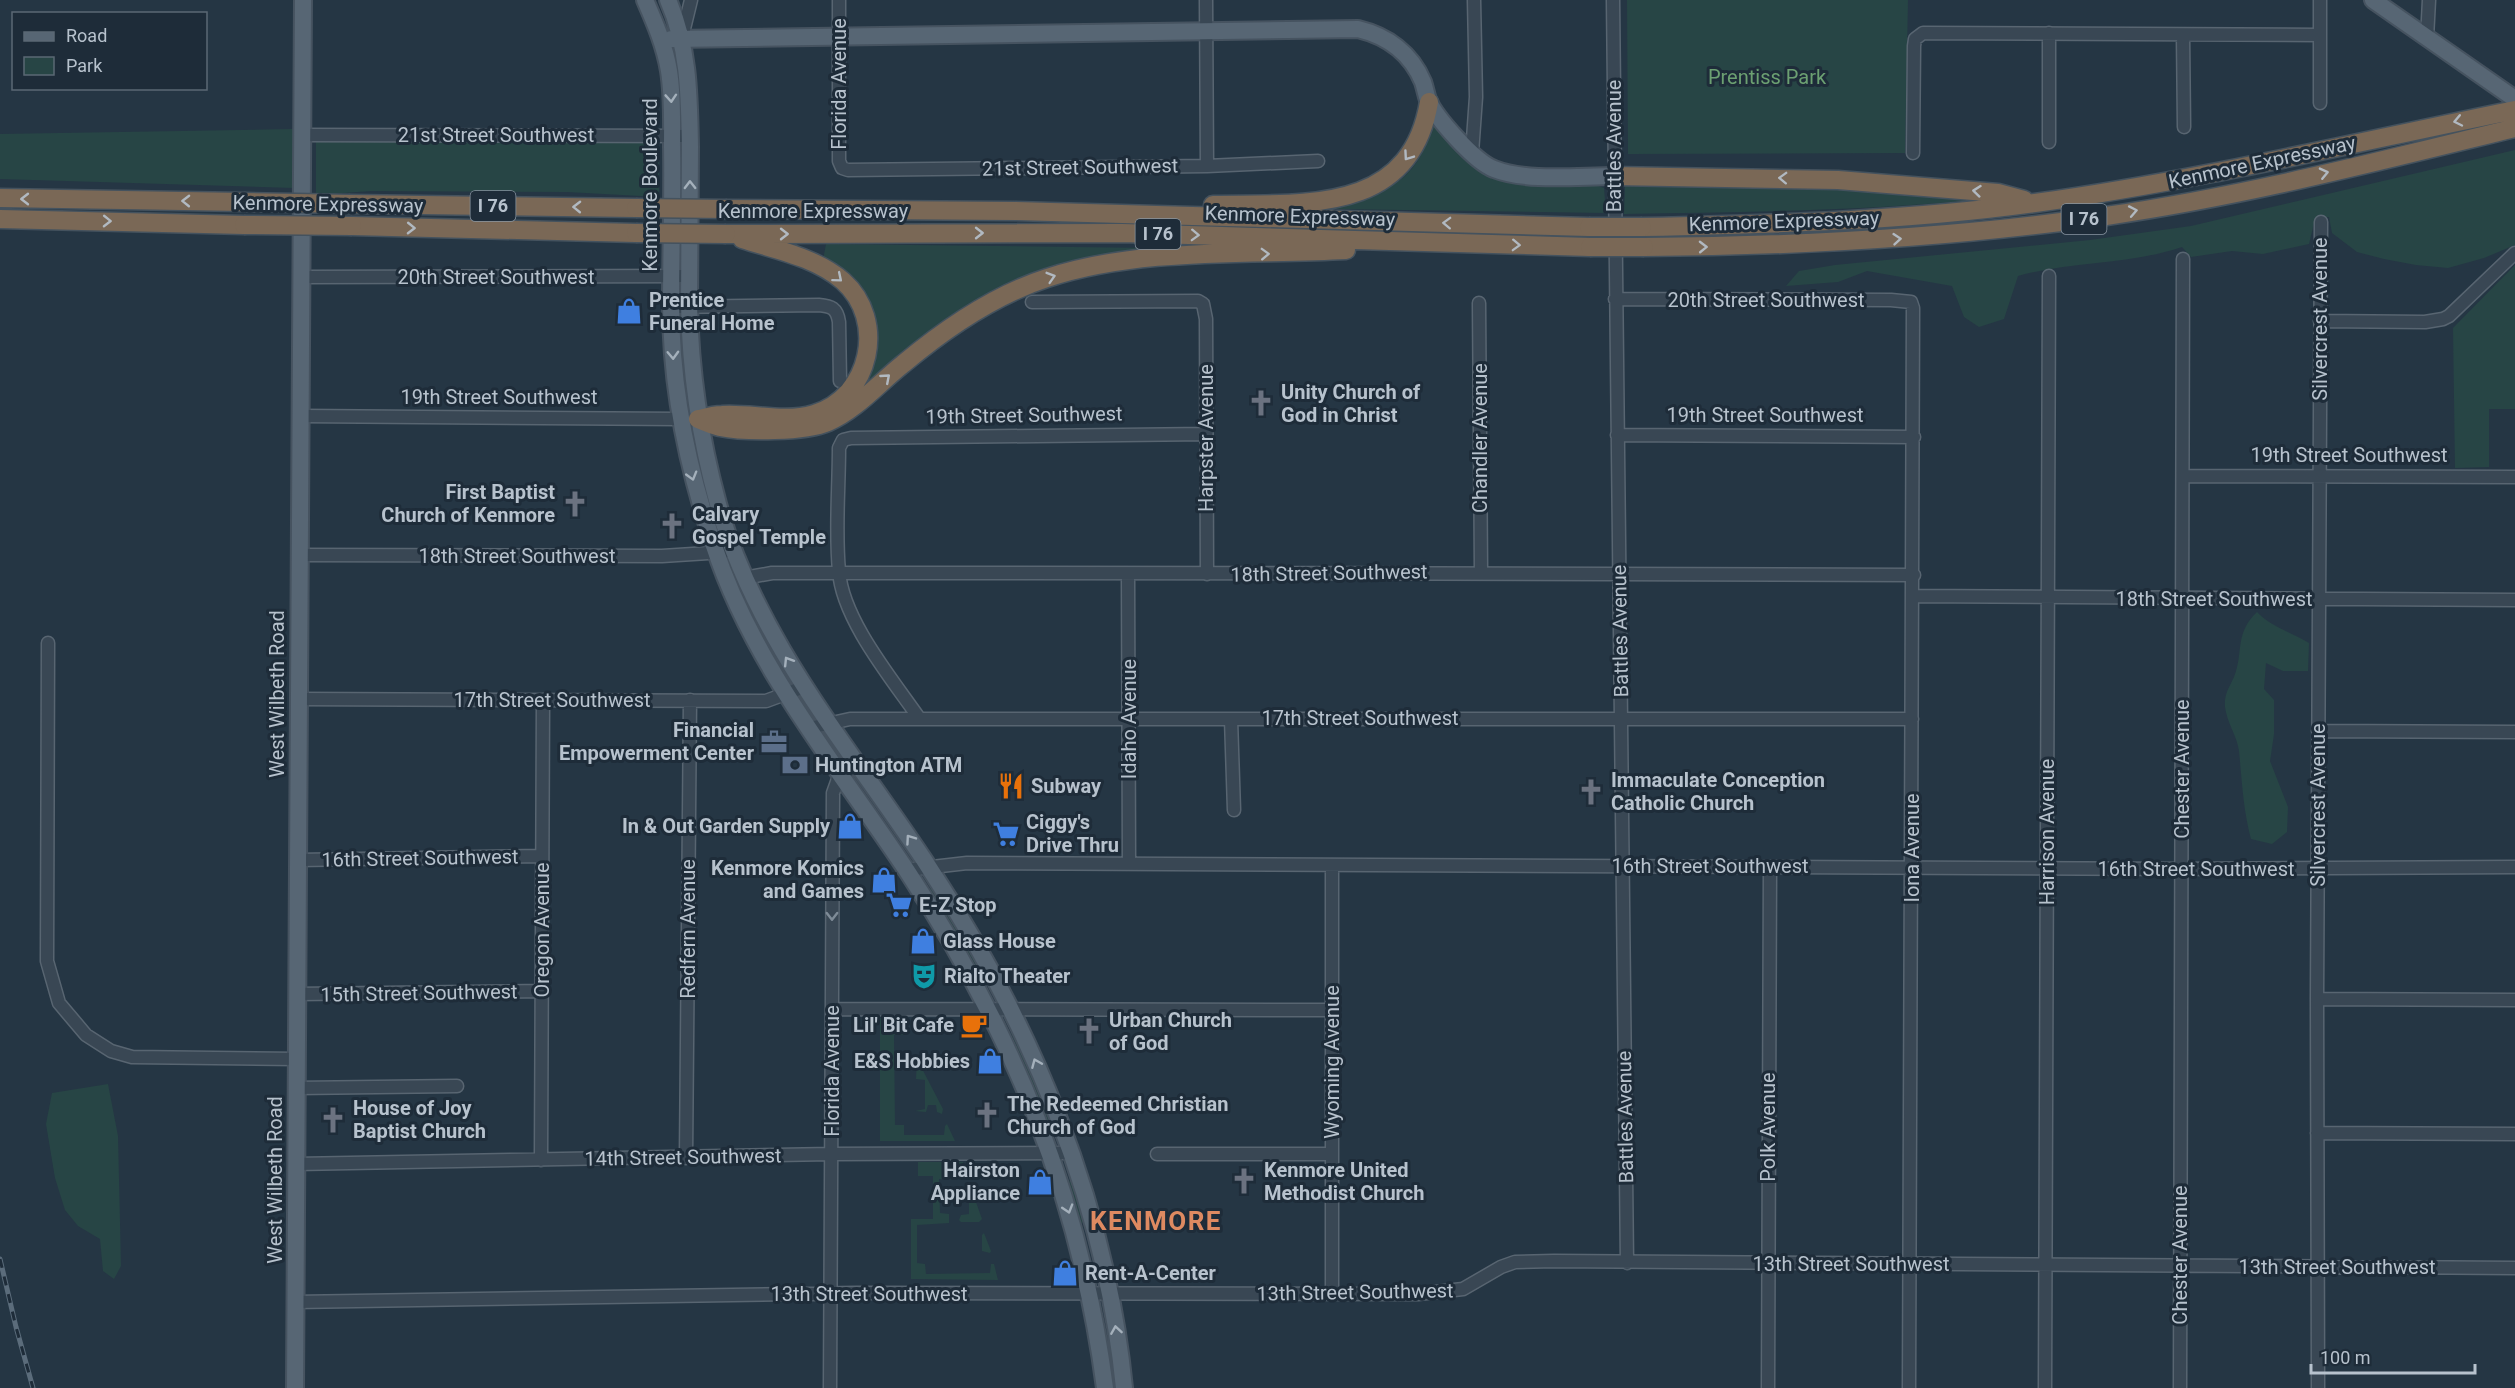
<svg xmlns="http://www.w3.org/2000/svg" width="2515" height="1388" viewBox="0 0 2515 1388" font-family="Roboto,sans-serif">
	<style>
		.green { fill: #274545 }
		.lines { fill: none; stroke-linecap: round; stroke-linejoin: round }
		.minor-casing { stroke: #586571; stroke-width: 15 }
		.major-casing { stroke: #465360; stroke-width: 20 }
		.highway-casing { stroke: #44525e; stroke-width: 21 }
		.minor { stroke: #394754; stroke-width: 12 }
		.major { stroke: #576674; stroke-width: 16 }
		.highway { stroke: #7a6856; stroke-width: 18 }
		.rail-casing { stroke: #5b6c7b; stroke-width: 5 }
		.rail { stroke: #1e2c39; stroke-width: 3; stroke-dasharray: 9; stroke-linecap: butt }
		.highway-bridge-casing { stroke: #44525e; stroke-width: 21; stroke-linecap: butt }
		.highway-bridge { stroke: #7a6856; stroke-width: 18 }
		.oneway { stroke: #a4b0bb }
		.oneway2 { stroke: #b1b9c1 }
		.oneway3 { stroke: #7e8b97 }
		.labels { text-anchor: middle; stroke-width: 6; stroke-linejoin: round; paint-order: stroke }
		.shield { fill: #1e2c39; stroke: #8995a1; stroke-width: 1.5 }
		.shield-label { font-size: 18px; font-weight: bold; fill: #b7c2cd }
		.park-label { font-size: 20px; fill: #6ca072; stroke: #1e2c39 }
		.street-label { font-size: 20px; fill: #b7c2cd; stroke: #1e2c39 }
		.poi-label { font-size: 20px; font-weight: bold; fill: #b7c2cd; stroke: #1e2c39; text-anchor: start }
		.district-label { font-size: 26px; font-weight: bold; letter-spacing: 1.5px; fill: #de8a61; stroke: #1e2c39 }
	</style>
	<rect width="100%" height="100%" fill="#253644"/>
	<path class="green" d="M1627,0H1908L1905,153L1628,154Z
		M1434,118C1442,129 1450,142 1459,152C1492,190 1549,183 1595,185L1604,188L1606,213L1332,209L1333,203C1390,195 1421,178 1434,118Z
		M293,129L294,188L0,179V134Z
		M316,141H659V197L567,192L371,191L316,195Z
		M2515,150V245L2484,258L2448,268L2416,265L2384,259L2357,252L2332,233L2329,217L2315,219L2309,244L2263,254L2232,251L2191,257L2182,247C2129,265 2072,261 2018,276L2004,319L1979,327L1964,317L1952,286L1867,271L1838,282L1786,286L1799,271L1835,265L2090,240L2191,226Z
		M1638,183H1814L1985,199C1865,211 1745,212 1624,214L1625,186Z
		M826,244L1151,248L1152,253L1042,272L855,397L871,307L854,279L823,260Z
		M2515,265V409H2489V467L2455,468L2453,328Z
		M2257,612C2271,627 2291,632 2309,643L2308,671H2283L2266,663L2264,689L2274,700V734L2270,761L2288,807L2287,832L2272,844L2251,839C2243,809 2242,781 2239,751C2237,736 2227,723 2225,707C2224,694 2229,688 2234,677C2244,652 2234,634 2257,612Z
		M932,887L990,983L987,985L929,889Z
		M880,1018H898L906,1035H894L895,1125H904V1135H944L945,1126L947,1124L955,1141H880Z
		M1014,1031L1054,1126L1051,1128L1011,1033Z
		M917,1059L943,1109L942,1114L937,1112L936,1105H928L926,1112L915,1111L925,1109V1080L916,1079Z
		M108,1084L118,1136L121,1266L114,1279L103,1271L100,1239L78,1226L65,1210L55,1178L46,1124L52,1093Z
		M918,1162H963L966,1178L961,1179L959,1169H949V1178L939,1179L940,1213L949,1214V1223L917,1225V1263L925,1264L926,1274L990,1273L991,1264H994L998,1280L911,1279V1219H933V1176H918Z
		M1072,1180L1084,1222L1081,1223L1069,1181Z
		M962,1189L972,1191L982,1219L979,1222H961L959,1220L961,1215L969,1214V1195L960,1194V1190Z
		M984,1233L991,1251L990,1253L982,1251V1235Z"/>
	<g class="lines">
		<g class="minor-casing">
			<path id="minor" d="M839,0V161L842,168L848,170L1207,166L1318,161
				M1206,0L1207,166
				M1613,0L1627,1263
				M2320,0V103
				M2183,35L2184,127
				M682,37L691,0
				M2427,38L2429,0
				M301,135L690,136
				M2049,142V33
				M1472,153L1476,97L1474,0
				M1913,153L1914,46L1915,39L1923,33L2320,35
				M302,277L690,276
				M1615,299L1891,300L1911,302L1913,308L1909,1388
				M1032,302L1198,301L1203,304L1206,319L1207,574
				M1479,303L1481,572
				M671,307L819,305C831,306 837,308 839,322L840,381
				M2320,321L2425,322L2443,319L2449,316L2515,253
				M301,416L680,419
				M1617,435L1914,437
				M2183,476L2515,477
				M299,555L662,556L724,552
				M1128,574L1129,864
				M744,578L772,573C1153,573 1533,573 1914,575
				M1913,596L2515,600
				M48,643L47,961L59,1003L86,1035L111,1051L132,1057L297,1059
				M298,699L766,701L804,687
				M919,718C892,679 842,619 839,571C835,531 839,488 839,448L843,440L851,438L1206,434
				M1231,719L1234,810
				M809,728L850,719H1912
				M2318,731L2515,732
				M298,860L542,856
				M906,870L967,863L2181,869L2515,867
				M297,994L542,991
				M2317,999L2515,1000
				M832,1009L1332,1010
				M296,1088L457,1086
				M2317,1133L2515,1134
				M1157,1154H1331
				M686,1158L690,700
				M541,1160L543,700
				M296,1164L831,1154L1070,1153
				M1332,1294V865
				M295,1302L857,1293L1418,1294L1463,1289L1501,1267L1515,1262L1554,1261L2515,1268
				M830,1388L833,793L838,779L857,764
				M1768,1388L1770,867
				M2045,1388L2049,276
				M2180,1388L2183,259
				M2318,1388L2317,999L2321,222"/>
		</g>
		<g class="major-casing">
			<path id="major" d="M645,0C655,23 665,46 669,71C673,96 672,121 672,146C673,199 671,251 671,304C671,388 687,467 714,546C754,668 839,768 909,874C1014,1034 1080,1197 1105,1388
				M668,0C689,48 689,95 690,147C690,199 689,252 689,304C690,373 700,438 718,504C757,642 851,749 928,866C1030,1021 1106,1202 1124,1388
				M2373,0L2515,99
				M671,39L1358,29C1387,36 1411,53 1423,82C1425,88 1426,94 1428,100C1436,118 1475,162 1494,169C1527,182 1578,176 1614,176
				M295,1388L303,0"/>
		</g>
		<g class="highway-casing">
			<path id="highway" d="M1614,176L1838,180L1998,193L2024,200
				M0,198L244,202
				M350,204L636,208
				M1213,205C1302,203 1410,216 1429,102
				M727,209L1015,211L1589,227
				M0,219L244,225
				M352,226L636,233
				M1642,227C1774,224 1905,221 2035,203C2195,181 2357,142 2515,110
				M726,234L1122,233L1590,247
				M1644,247C1799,246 1953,238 2106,216C2244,196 2380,161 2515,128
				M698,419C705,422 712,425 720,427C744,432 805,432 828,422C856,410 879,383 903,364C946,328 994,295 1047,278C1141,247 1249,255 1346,250
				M700,419C707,417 715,415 722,415C752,413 784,423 814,414C871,397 887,320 843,281C815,257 776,250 742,239"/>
		</g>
		<use href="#minor" class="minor"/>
		<use href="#major" class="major"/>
		<use href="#highway" class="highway"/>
		<g class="rail-casing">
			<path id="rail" d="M0,1259L16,1327L33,1388"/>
		</g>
		<use href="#rail" class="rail"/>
		<g class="highway-bridge-casing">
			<path id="highway-bridge" d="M244,202L350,204
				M636,208L727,209
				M244,225L352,226
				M1589,227H1642
				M636,233L726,234
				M1590,247H1644"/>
		</g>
		<use href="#highway-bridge" class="highway-bridge"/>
	</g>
	<defs><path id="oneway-chevron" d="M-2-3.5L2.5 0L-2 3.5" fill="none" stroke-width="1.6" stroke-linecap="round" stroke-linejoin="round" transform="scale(1.5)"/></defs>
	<g class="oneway">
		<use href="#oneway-chevron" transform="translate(671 98) rotate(86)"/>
		<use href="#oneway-chevron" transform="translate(690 185) rotate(-91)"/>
		<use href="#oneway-chevron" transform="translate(673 355) rotate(88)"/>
		<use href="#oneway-chevron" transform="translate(692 476) rotate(74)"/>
		<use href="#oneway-chevron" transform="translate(788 661) rotate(-122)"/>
		<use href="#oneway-chevron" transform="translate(910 839) rotate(-125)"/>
		<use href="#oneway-chevron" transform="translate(1036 1063) rotate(-113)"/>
		<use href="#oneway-chevron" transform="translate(1068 1209) rotate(73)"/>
		<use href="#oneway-chevron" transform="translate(1116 1330) rotate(-99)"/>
	</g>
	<g class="oneway2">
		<use href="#oneway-chevron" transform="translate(2458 121) rotate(168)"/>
		<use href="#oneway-chevron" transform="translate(1408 156) rotate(125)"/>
		<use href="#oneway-chevron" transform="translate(2324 173) rotate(-13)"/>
		<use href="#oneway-chevron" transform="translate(1783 178) rotate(-178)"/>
		<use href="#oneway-chevron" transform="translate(1977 191) rotate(-174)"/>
		<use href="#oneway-chevron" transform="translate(25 199) rotate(-180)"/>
		<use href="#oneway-chevron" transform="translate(186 201) rotate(-179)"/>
		<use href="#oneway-chevron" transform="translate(577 207) rotate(-179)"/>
		<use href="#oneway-chevron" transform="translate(2133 211) rotate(-11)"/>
		<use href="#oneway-chevron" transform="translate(107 221) rotate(1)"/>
		<use href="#oneway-chevron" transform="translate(1447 223) rotate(-178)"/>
		<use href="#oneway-chevron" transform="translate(411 228) rotate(1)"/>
		<use href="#oneway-chevron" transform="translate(979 233)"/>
		<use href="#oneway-chevron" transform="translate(784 234)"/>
		<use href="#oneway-chevron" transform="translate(1195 235) rotate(2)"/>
		<use href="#oneway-chevron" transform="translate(1897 239) rotate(-5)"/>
		<use href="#oneway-chevron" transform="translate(1516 245) rotate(2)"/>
		<use href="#oneway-chevron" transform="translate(1703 247) rotate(-1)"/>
		<use href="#oneway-chevron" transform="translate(1265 254) rotate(-2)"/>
		<use href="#oneway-chevron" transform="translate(1051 277) rotate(-17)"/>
		<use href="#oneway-chevron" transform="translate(838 278) rotate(40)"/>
		<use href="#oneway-chevron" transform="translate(886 378) rotate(-41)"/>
	</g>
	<use class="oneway3" href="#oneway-chevron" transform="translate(832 916) rotate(90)"/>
	<defs>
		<g id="shop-bare" transform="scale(2.07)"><path d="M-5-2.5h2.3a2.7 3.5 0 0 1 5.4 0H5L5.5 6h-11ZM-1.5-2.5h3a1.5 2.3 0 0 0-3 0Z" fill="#3f7fe0" stroke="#1e2c39" stroke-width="2.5" paint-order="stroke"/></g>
		<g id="church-bare" transform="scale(2.07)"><path d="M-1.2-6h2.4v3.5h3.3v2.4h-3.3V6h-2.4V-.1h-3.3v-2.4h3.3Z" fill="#6b7280" stroke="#1e2c39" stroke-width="2.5" paint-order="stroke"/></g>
		<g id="office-bare" transform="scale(2.07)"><path d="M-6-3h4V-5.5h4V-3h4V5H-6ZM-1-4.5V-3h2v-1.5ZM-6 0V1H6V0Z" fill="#5c6f8a" stroke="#1e2c39" stroke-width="2.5" paint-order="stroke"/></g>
		<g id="bank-bare" transform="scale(2.07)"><path d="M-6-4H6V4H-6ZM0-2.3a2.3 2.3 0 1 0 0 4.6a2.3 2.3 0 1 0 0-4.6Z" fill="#5c6f8a" stroke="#1e2c39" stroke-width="2.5" paint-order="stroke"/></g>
		<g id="restaurant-bare" transform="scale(2.07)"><path d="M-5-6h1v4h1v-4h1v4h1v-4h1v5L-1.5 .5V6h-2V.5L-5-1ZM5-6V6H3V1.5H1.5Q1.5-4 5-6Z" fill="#e8710a" stroke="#1e2c39" stroke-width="2.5" paint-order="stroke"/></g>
		<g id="supermarket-bare" transform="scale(2.07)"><path d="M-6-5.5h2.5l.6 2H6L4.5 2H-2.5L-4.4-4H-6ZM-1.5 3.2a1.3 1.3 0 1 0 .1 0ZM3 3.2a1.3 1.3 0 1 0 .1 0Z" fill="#3f7fe0" stroke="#1e2c39" stroke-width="2.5" paint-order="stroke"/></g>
		<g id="theatre-bare" transform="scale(2.07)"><path d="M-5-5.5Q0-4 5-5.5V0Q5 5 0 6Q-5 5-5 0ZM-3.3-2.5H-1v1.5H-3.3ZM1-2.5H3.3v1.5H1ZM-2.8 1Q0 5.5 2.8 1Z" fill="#0f9aa8" stroke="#1e2c39" stroke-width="2.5" paint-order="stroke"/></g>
		<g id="cafe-bare" transform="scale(2.07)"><path d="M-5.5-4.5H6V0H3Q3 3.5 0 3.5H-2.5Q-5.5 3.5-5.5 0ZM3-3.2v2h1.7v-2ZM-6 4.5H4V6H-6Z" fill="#e8710a" stroke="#1e2c39" stroke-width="2.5" paint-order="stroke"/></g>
	</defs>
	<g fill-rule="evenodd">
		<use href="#shop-bare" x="629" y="311"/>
		<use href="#church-bare" x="1261" y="403"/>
		<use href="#church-bare" x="575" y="504"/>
		<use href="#church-bare" x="672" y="526"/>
		<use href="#office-bare" x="774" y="742"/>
		<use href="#bank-bare" x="795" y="765"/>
		<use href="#restaurant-bare" x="1011" y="786"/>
		<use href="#church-bare" x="1591" y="792"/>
		<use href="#shop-bare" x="850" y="826"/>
		<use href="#supermarket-bare" x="1006" y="834"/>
		<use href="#shop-bare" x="884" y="880"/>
		<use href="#supermarket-bare" x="899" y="905"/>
		<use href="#shop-bare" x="923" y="941"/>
		<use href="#theatre-bare" x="924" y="976"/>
		<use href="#cafe-bare" x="974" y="1025"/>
		<use href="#church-bare" x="1089" y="1031"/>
		<use href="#shop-bare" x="990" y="1061"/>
		<use href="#church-bare" x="987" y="1115"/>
		<use href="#church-bare" x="333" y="1120"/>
		<use href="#church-bare" x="1244" y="1181"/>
		<use href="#shop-bare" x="1040" y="1182"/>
		<use href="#shop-bare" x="1065" y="1273"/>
	</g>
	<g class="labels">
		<g class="shield">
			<rect x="470.5" y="191" width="45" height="30" rx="4.5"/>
			<rect x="2061.5" y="204" width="45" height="30" rx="4.5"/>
			<rect x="1135.5" y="219" width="45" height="30" rx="4.5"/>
		</g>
		<g class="shield-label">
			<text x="493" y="212">I 76</text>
			<text x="2084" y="225">I 76</text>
			<text x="1158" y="240">I 76</text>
		</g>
		<g class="park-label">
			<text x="1767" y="84">Prentiss Park</text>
		</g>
		<g class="street-label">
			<text transform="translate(839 84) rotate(-90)" y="7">Florida Avenue</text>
			<text x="496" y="142">21st Street Southwest</text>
			<text transform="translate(1614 146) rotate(-90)" y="7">Battles Avenue</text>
			<text transform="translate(2262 162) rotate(-12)" y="7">Kenmore Expressway</text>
			<text transform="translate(1080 167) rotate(-1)" y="7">21st Street Southwest</text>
			<text transform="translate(650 185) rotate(-90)" y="7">Kenmore Boulevard</text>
			<text transform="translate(328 204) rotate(1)" y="7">Kenmore Expressway</text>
			<text x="813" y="218">Kenmore Expressway</text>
			<text transform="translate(1300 216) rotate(2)" y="7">Kenmore Expressway</text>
			<text transform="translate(1784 221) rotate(-2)" y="7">Kenmore Expressway</text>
			<text x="496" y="284">20th Street Southwest</text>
			<text x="1766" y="307">20th Street Southwest</text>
			<text transform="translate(2320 319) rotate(-90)" y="7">Silvercrest Avenue</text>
			<text x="499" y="404">19th Street Southwest</text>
			<text transform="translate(1024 415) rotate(-1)" y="7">19th Street Southwest</text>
			<text x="1765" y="422">19th Street Southwest</text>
			<text transform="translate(1206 438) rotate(-90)" y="7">Harpster Avenue</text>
			<text transform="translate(1480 438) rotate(-90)" y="7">Chandler Avenue</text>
			<text x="2349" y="462">19th Street Southwest</text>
			<text x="517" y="563">18th Street Southwest</text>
			<text transform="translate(1329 573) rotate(-1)" y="7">18th Street Southwest</text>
			<text x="2214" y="606">18th Street Southwest</text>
			<text transform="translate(1620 631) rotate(-91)" y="7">Battles Avenue</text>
			<text transform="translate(277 694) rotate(-90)" y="7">West Wilbeth Road</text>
			<text x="552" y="707">17th Street Southwest</text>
			<text x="1360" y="725">17th Street Southwest</text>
			<text transform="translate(1129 719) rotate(-90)" y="7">Idaho Avenue</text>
			<text transform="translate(2182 769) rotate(-90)" y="7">Chester Avenue</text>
			<text transform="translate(2318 805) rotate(-90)" y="7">Silvercrest Avenue</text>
			<text transform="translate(2047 832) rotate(-90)" y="7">Harrison Avenue</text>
			<text transform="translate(1912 848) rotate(-90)" y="7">Iona Avenue</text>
			<text transform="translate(420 858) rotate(-1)" y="7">16th Street Southwest</text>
			<text x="1710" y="873">16th Street Southwest</text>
			<text x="2196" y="876">16th Street Southwest</text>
			<text transform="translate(688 929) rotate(-90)" y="7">Redfern Avenue</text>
			<text transform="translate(542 930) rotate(-90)" y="7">Oregon Avenue</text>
			<text transform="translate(419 993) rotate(-1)" y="7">15th Street Southwest</text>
			<text transform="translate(1332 1062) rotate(-90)" y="7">Wyoming Avenue</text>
			<text transform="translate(832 1071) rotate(-90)" y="7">Florida Avenue</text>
			<text transform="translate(1625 1117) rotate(-91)" y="7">Battles Avenue</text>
			<text transform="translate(1768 1127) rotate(-90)" y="7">Polk Avenue</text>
			<text transform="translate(683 1157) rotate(-1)" y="7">14th Street Southwest</text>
			<text transform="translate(275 1180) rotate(-90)" y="7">West Wilbeth Road</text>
			<text transform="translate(2180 1255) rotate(-90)" y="7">Chester Avenue</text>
			<text x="1851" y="1271">13th Street Southwest</text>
			<text x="2337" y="1274">13th Street Southwest</text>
			<text transform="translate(1355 1292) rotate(-1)" y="7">13th Street Southwest</text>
			<text x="869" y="1301">13th Street Southwest</text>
		</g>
		<g class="poi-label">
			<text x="649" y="307">Prentice<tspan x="649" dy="23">Funeral Home</tspan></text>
			<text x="1281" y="399">Unity Church of<tspan x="1281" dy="23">God in Christ</tspan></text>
			<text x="555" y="499" text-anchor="end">First Baptist<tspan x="555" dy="23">Church of Kenmore</tspan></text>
			<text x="692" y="521">Calvary<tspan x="692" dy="23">Gospel Temple</tspan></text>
			<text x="754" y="737" text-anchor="end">Financial<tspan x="754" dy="23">Empowerment Center</tspan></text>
			<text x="815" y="772">Huntington ATM</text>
			<text x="1611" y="787">Immaculate Conception<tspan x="1611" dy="23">Catholic Church</tspan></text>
			<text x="1031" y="793">Subway</text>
			<text x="1026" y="829">Ciggy's<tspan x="1026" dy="23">Drive Thru</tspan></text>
			<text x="830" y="833" text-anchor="end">In &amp; Out Garden Supply</text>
			<text x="864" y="875" text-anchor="end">Kenmore Komics<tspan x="864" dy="23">and Games</tspan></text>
			<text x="919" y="912">E-Z Stop</text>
			<text x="943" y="948">Glass House</text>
			<text x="944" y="983">Rialto Theater</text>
			<text x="1109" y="1027">Urban Church<tspan x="1109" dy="23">of God</tspan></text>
			<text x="954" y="1032" text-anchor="end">Lil' Bit Cafe</text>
			<text x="970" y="1068" text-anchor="end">E&amp;S Hobbies</text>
			<text x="1007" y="1111">The Redeemed Christian<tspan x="1007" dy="23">Church of God</tspan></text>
			<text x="353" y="1115">House of Joy<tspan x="353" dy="23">Baptist Church</tspan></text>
			<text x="1020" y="1177" text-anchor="end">Hairston<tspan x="1020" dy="23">Appliance</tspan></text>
			<text x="1264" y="1177">Kenmore United<tspan x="1264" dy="23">Methodist Church</tspan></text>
			<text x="1085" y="1280">Rent-A-Center</text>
		</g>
		<g class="district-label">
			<text x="1156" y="1230">KENMORE</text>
		</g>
	</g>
	<rect x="12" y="12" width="195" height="78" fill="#1e2c39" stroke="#5b6874" stroke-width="1.5"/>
	<rect x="24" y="32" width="30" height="9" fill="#576674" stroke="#5b6874" stroke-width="1.5"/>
	<text x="66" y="42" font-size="18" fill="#b7c2cd">Road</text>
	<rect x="24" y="57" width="30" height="18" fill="#274545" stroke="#5b6874" stroke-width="1.5"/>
	<text x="66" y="72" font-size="18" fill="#b7c2cd">Park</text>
	<path d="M2311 1364v9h164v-9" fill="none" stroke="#b7c2cd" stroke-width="3"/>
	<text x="2320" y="1364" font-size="18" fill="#b7c2cd" stroke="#1e2c39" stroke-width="4.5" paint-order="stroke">100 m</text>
</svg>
